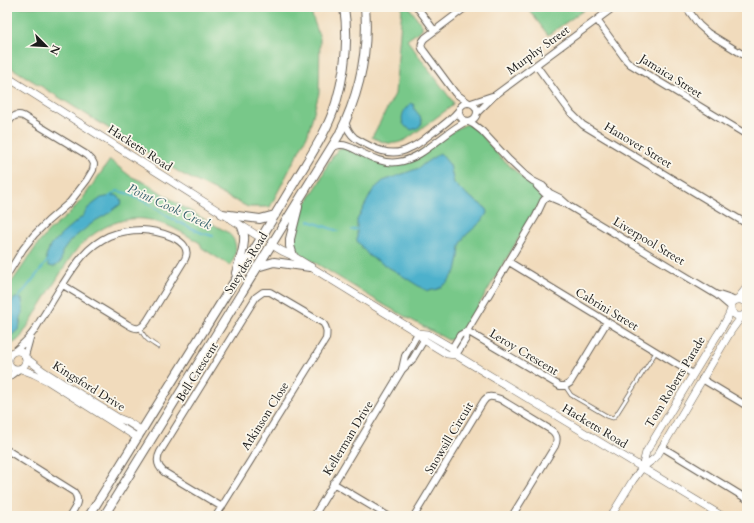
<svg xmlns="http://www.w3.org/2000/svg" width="754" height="523" viewBox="0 0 754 523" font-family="Cardo,serif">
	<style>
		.green { fill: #78c889; stroke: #4a7252 }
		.water { fill: #4db1cc; stroke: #346674 }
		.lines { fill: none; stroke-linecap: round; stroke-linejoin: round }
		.stream { stroke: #4db1cc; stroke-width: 2 }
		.service-casing { stroke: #675f54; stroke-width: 4.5 }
		.minor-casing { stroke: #675f54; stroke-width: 8 }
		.tertiary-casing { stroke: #675f54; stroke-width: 8 }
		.secondary-casing { stroke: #675f54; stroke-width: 10 }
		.service { stroke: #fff; stroke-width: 3 }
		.minor { stroke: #fff; stroke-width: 6 }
		.tertiary { stroke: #fff; stroke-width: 7 }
		.secondary { stroke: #fff; stroke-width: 8 }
		.labels { text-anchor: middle; stroke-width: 3.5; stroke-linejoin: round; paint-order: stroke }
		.street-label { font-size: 12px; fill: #1c1c1c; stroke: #fbf7ec }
		.water-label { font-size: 13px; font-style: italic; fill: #325f6b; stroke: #fbf7ec }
	</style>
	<rect width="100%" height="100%" fill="#fbf7ec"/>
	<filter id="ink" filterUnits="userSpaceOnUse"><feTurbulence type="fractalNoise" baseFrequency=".025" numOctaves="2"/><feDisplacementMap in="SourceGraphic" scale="8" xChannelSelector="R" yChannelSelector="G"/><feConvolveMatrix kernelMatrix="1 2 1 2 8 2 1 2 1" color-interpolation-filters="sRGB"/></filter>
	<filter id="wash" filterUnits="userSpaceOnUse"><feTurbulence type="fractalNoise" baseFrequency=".012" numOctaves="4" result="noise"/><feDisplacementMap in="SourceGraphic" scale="16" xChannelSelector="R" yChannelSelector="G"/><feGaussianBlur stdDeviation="0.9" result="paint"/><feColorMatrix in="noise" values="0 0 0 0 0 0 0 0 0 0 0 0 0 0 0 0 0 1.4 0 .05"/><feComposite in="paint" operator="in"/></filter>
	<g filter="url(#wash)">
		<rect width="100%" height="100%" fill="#f1dbbc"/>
		<path class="green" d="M7,7H309L320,38L319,93L308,134L270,207H248L182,174L7,65Z
			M402,7H409L422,25V29L407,40L453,102L452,106L407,139C394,146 385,144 372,137L395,94Z
			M533,7H588L548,35L529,10Z
			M467,124L476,128L498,155L522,177L540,191L542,195L541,201L470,320L454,339L448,340L384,305L301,254L295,247L292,240L300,212L319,183L328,163L338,149L343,147L399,164L460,127Z
			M110,160L130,176L148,184L181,206L227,232C239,242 237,252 231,265H229L202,248L200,243C183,233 164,221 144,219C116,216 90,233 73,254C65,265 58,278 50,290C40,306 31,321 21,337L18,340L12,344L7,343V289L38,244L49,231L69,214L83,198Z"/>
		<path class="water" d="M411,103L414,105L415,110L420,116L422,123L419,127L412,130C410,129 408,128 406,127C398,120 404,108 411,103Z
			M440,153L450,165L454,183L463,192L486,208L487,213L482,221L464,237L460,246L459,257L456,271L448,282L438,289L428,291L420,287L395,271L369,256L357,241V220L373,190L383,181L419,168L425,163Z
			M116,195L120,198L122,203L109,213L95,221L71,240L62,252L61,262L54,267L49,266L46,257L50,246L62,234L83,216L88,208L101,198Z
			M15,298L22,299L23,309L19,329L12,335L7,336V308Z"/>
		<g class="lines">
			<path class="stream" d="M109,197L117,191L126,193L148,203L170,218L202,233L213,236
				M309,221L338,231
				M352,230L357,229
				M16,301L49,259"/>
		</g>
	</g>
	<g filter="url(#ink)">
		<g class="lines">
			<g class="service-casing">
				<path id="service" d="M140,327C144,339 149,341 158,347
					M565,386L571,395L607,416L613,418L616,415L656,352"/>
			</g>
			<g class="minor-casing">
				<path id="minor" d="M417,7L434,30
					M466,7L425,38C421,42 420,47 424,51L455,93L469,103
					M686,7L699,25L708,33L747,57
					M597,20L626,60L630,64L747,135
					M536,65L571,113L583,125L747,224
					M459 112a9 9 0 1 1 18 0a9 9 0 1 1-18 0Z
					M471,103L492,96
					M478,112L494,96L614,7
					M467,121L473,124L482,131L509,160L526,176L533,181L543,186L550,193L560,198L569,206L717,295L731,307
					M345,122C347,128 350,134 355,138C372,148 391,159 410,148C418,145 424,139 431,134C441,127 451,120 459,110
					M7,125C11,118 15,113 23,116L87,155L92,160L94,164L93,170L87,180L70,202L48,221L34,235L23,249L7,275
					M331,148C334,147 337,145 340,145C347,144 354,149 360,152C372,158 384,164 398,162C423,159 444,132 467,121
					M537,186L547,196L566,204
					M509,262L693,374
					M719,295L731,299L734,301
					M467,331L560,386H565L570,383L607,322
					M452,348L460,335L467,331L536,216L543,201L550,193
					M15,351C20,346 26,342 30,336C34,332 37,326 40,321C48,309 55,296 63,284C75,265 87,246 109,236C119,232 131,230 142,230C155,230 195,239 185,259L147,321C141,330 136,330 127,324L63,285
					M456,355L466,339L467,331
					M25,356L30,338
					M7,367L8,364
					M402,369L405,356L418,333
					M7,378L19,369
					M702,379L747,406
					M662,447L747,499
					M7,450L74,492C81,501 75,507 70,516
					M333,483L388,516
					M216,516L326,339C327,332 327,328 323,323L270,292H263L256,297L160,452C156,460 157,466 164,472L222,507
					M314,516L402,370L412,360L424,340
					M414,516L483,402C487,395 492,396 500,399L551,430C557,434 558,439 555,446L512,516"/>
			</g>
			<g class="tertiary-casing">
				<path id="tertiary" d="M7,77L261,238
					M272,245L282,251L293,256L418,333L424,340L447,354L456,355L722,516
					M737,300L747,287
					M747,305C743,299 738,298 732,303C730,308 731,313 737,316H743L747,311
					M418,333L428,334L452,348L456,355
					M8 360a9 9 0 1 1 18 0a9 9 0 1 1-18 0Z
					M26,358L43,371L118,418L128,422L142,431
					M21,369L34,374L48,381L138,438
					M642,468L655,458L657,456L731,331L742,316
					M611,516L633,480L642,468L646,452L716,337C722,328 728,319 731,309"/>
			</g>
			<g class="secondary-casing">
				<path id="secondary" d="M222,214L260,219L275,215
					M293,256L290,246V239L298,207
					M257,267L274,262L310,267
					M236,273C240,260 248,239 242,227
					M89,516C143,428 197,341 252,253C268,227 283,201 299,175C313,152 328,129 336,103C345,72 349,39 344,7
					M104,516L339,135C359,95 369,52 365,7"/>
			</g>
			<use href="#service" class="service"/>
			<use href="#minor" class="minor"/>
			<use href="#tertiary" class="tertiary"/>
			<use href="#secondary" class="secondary"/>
		</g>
	</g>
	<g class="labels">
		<g class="street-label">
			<text transform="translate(538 50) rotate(-36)" y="4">Murphy Street</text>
			<text transform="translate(671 76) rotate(32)" y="4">Jamaica Street</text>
			<text transform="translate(638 145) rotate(31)" y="4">Hanover Street</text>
			<text transform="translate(140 148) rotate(33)" y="4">Hacketts Road</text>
			<text transform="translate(649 241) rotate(31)" y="4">Liverpool Street</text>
			<text transform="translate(246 263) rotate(-58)" y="4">Sneydes Road</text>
			<text transform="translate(607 309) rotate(31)" y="4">Cabrini Street</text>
			<text transform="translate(524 352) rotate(31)" y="4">Leroy Crescent</text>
			<text transform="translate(197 372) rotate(-58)" y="4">Bell Crescent</text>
			<text transform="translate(675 382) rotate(-59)" y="4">Tom Roberts Parade</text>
			<text transform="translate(89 386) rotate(32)" y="4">Kingsford Drive</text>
			<text transform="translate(265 416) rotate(-58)" y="4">Atkinson Close</text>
			<text transform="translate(595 426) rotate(31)" y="4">Hacketts Road</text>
			<text transform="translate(348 438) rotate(-59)" y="4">Kellerman Drive</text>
			<text transform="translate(449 438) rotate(-59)" y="4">Snowsill Circuit</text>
		</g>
		<g class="water-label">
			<text transform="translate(170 206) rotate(25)" y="5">Point Cook Creek</text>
		</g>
	</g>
	<rect width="754" height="523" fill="none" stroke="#fbf7ec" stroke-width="24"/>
	<g transform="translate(46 46) rotate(114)" stroke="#fbf7ec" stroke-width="3" paint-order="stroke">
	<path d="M0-3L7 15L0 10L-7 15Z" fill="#1c1c1c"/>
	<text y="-6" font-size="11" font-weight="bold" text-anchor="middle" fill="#1c1c1c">N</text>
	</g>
</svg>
